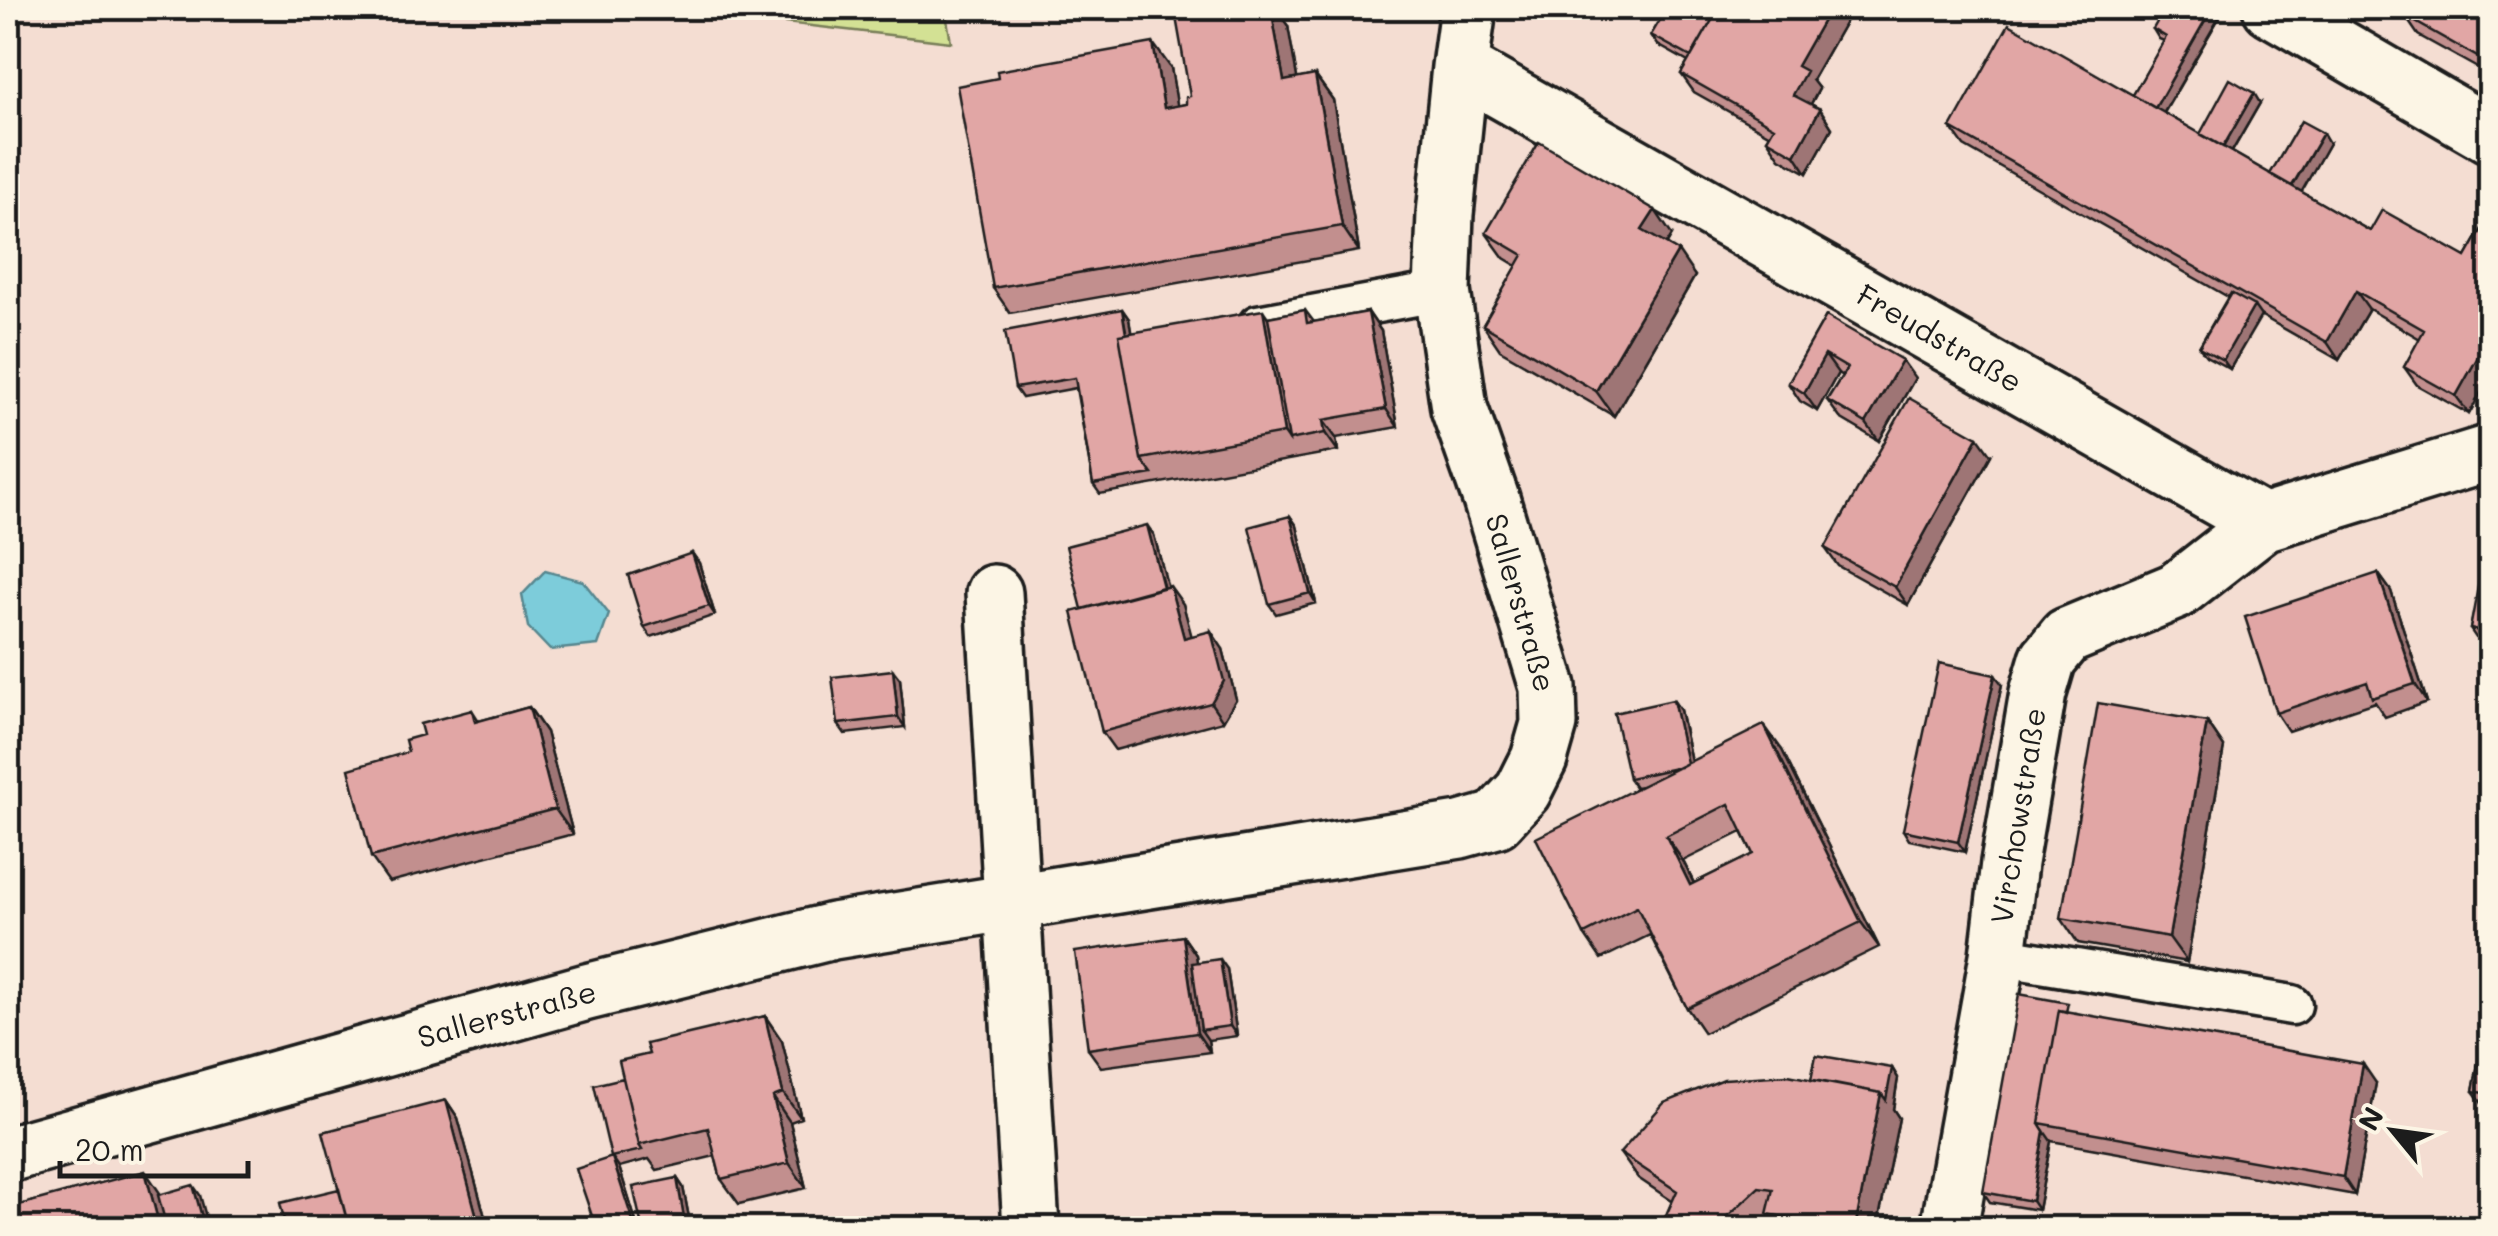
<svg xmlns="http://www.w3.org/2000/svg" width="2498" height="1236" viewBox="0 0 2498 1236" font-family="Mali,sans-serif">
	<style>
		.green { fill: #d3e194; stroke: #787e58; stroke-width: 2.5 }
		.water { fill: #7dccda; stroke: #56868e; stroke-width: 2.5 }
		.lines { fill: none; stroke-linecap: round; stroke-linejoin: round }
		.service-casing { stroke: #1c1c1c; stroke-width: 45 }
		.minor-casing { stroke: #1c1c1c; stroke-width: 62 }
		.service { stroke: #fcf5e5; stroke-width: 38 }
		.minor { stroke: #fcf5e5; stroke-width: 55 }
		.wall { fill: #c28f8e; stroke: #1c1c1c; stroke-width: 2.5; fill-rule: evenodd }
		.shaded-wall { fill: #9e7474; stroke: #1c1c1c; stroke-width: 2.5 }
		.building { fill: #e1a6a5; stroke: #1c1c1c; stroke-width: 2.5; fill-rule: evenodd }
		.labels { text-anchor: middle; stroke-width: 8; stroke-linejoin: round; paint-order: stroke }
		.street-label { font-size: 30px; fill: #1c1c1c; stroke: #fcf5e5 }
	</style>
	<rect width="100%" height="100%" fill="#f4ddd2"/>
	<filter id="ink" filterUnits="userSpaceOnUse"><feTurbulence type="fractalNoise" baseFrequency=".01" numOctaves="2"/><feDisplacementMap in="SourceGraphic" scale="20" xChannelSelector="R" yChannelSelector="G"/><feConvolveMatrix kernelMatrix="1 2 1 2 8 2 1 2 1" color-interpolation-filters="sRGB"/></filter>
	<g filter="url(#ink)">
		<path class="green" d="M654,8H945L951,42Z"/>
		<path class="water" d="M545,571L583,581L609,614L598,645L550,650L528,627L522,595Z"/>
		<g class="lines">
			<g class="service-casing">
				<path id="service" d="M1258,325L1442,291
					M1998,956L2292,1005"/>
			</g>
			<g class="minor-casing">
				<path id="minor" d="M1468,8L1460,67L2263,523L2490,453
					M2271,8L2490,135
					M994,593L1031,1228
					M8,1154L587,992L833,931L1460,830L1496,820L1523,791L1539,759L1549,724L1548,687L1491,499L1459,408L1442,291L1445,214L1460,67
					M1949,1228L1998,956L2009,863L2038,693L2048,659L2067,636L2176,591L2263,523"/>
			</g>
			<use href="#service" class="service"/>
			<use href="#minor" class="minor"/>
		</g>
		<path class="wall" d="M1232,8H1275L1288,26L1297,79L1315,75L1333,100L1359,251L1010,313L993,288L1171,68L1177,106L1186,104Z
			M2490,8V75L2418,35L2405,16Z
			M2223,11L2164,113L2200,134L2260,103L2232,152L2270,174L2329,143L2301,192L2370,231L2466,257L2490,215V376L2469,414L2417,385L2404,367L2420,339L2369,309L2339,360L2260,315L2230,369L2206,356L2199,347L2228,297L1964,146L1951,128L2133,95L2164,41L2159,39L2153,29Z
			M1849,15L1812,80L1819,89L1811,104L1820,109L1832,128L1807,173L1780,158L1767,139L1770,135L1694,92L1681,74L1688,62L1658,45L1651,35Z
			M1486,233L1672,235L1667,244L1695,276L1614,416L1500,350L1483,325L1517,266L1504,258Z
			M1122,309L1129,319L1131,333L1268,317L1305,310L1314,322L1368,312L1381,331L1398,427L1336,438L1338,451L1100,494L1093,484L1076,388L1022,398L1015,388Z
			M1826,316L1915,378L1879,441L1840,418L1827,400L1842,376L1838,373L1817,411L1800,401L1788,383Z
			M1991,455L1908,605L1838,566L1825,548Z
			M1290,516L1297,526L1316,603L1276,614L1269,604Z
			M1154,535L1167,586L1183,604L1191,636L1223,649L1236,699L1223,721L1115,750L1102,732L1082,609Z
			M2490,540V641L2476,638L2470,629Z
			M692,553L699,563L715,615L651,637L644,627Z
			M2378,573L2391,591L2427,702L2385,717L2375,702L2288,731L2276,713Z
			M900,679L905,727L845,734L838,724Z
			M2002,684L1965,852L1909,840L1903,830Z
			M1673,700L1680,710L1691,761L1782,750L1879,947L1704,1033L1687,1008L1650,935L1601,959L1584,934L1641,786L1635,787L1629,778ZM1742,832L1753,854L1694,883L1683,861Z
			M529,707L546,732L573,834L389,882L371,857L408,752L423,735L472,710L479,721Z
			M2207,722L2224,747L2187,962L2078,943L2061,918Z
			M1183,936L1196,955L1197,963L1227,969L1237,1036L1208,1040L1210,1052L1101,1067L1088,1049Z
			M2490,999V1132L2486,1126L2489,1110L2486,1109L2473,1091Z
			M2075,1013L2376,1083L2355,1195L2051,1141L2038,1210L1990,1202L1983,1192Z
			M765,1016L782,1041L801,1118L790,1122L806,1188L739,1204L721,1179L715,1156L657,1170L649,1159L619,1167L638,1228H596L611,1158L623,1078L649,1054Z
			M1892,1068L1898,1078L1893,1109L1899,1118L1877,1228H1777L1770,1218L1758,1228H1669L1664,1220L1672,1201L1638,1178L1620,1153L1811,1080Z
			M446,1100L458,1118L488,1228H286L339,1189Z
			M677,1178L683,1187L691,1228H643L642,1227Z"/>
		<path class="shaded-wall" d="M1271,8H1275L1288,26L1302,106L1284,81Z
			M1830,8H1844L1849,15L1812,80L1819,89L1806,113L1793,95L1797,66Z
			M2212,8H2220L2223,11L2159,121L2153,112Z
			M1153,43L1171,68L1182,133L1164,108Z
			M1315,75L1333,100L1359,251L1342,226Z
			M2254,93L2260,103L2227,160L2221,151Z
			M1820,109L1832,128L1807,173L1795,155Z
			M2323,133L2329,143L2297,200L2290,190Z
			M1655,210L1672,235L1660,255L1642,230Z
			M1678,251L1695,276L1614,416L1596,391Z
			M2356,291L2369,309L2339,360L2327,342Z
			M2254,306L2261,316L2230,369L2223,360Z
			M1122,309L1129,319L1153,456L1149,457Z
			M1263,310L1280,335L1289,440L1284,433Z
			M1368,312L1381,331L1398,427L1386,409Z
			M2490,335V376L2469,414L2456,396Z
			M1825,355L1838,373L1817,411L1804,393Z
			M1902,360L1915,378L1879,441L1866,423Z
			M1323,420L1336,438L1338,451L1325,433Z
			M1978,437L1991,455L1908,605L1895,587Z
			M1290,516L1297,526L1316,603L1310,593Z
			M1147,525L1154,535L1173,607L1166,597Z
			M692,553L699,563L715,615L709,606Z
			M2378,573L2391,591L2427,702L2415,684Z
			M1170,586L1183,604L1197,656L1184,638Z
			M1211,631L1223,649L1236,699L1223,721L1211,703Z
			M893,670L900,679L905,727L898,717Z
			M1995,675L2002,684L1965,852L1958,842Z
			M1673,700L1680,710L1694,775L1687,765Z
			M529,707L546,732L573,834L555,809Z
			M2207,722L2224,747L2187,962L2169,937Z
			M1764,725L1782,750L1879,947L1861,922Z
			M1666,836L1683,861L1707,911L1690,885Z
			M1183,936L1196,955L1207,1030H1201L1208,1040L1210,1052L1197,1033Z
			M1220,959L1227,969L1237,1036L1230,1026Z
			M765,1016L782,1041L801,1118L783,1093Z
			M2363,1064L2376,1083L2355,1195L2343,1177Z
			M1892,1068L1898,1078L1893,1109L1899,1118L1877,1228H1855L1881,1093Z
			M773,1097L790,1122L806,1188L789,1163Z
			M446,1100L458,1118L488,1228H483L478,1221Z
			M2044,1131L2051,1141L2038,1210L2032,1201Z
			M612,1157L619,1167L638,1228H635Z
			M145,1171L162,1196L171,1228H160Z
			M677,1178L683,1187L691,1228L684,1218Z
			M193,1185L200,1195L209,1228H205Z"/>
		<path class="building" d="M1232,8H1271L1284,81L1315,75L1342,226L993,288L957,86L998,78L997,71L1153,43L1164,108L1186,104V97L1190,96L1176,17Z
			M1667,8H1719L1691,57L1651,35Z
			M1719,8H1830L1797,66L1806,71L1793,95L1820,109L1795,155L1767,139L1774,127L1681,74Z
			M2165,8H2212L2155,108L2133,95L2166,37L2153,29Z
			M2410,8H2490V64L2405,16Z
			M2009,24L2370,231L2382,210L2466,257L2490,215V335L2456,396L2404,367L2424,330L2356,291L2327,342L1951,128Z
			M2230,79L2254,93L2223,147L2200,134Z
			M2301,121L2323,133L2292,186L2270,174Z
			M1539,142L1655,210L1642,230L1678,251L1596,391L1483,325L1523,255L1486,233Z
			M2231,293L2254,306L2223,360L2199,347Z
			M1122,309L1126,334L1119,335L1141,459L1152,474L1093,484L1075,378L1015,388L1005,331Z
			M1263,310L1284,433L1141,459L1119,335Z
			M1305,310L1307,323L1368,312L1386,409L1323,420L1325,433L1289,440L1268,317Z
			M1826,316L1902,360L1866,423L1827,400L1847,368L1825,355L1804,393L1788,383Z
			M1909,398L1978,437L1895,587L1825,548Z
			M1290,516L1310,593L1269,604L1249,527Z
			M1147,525L1163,587L1082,609L1066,546Z
			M2487,539L2490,540V633L2470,629Z
			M692,553L709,606L644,627L628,575Z
			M2378,573L2415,684L2372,698L2367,682L2276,713L2245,617Z
			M1170,586L1184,638L1211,631L1224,681L1211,703L1102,732L1072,612Z
			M1939,663L1995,675L1958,842L1903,830Z
			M893,670L898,717L838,724L832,677Z
			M1673,700L1687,763L1680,767L1629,778L1614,713Z
			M2098,703L2207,722L2169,937L2061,918Z
			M529,707L555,809L371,857L349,769L408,752L405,740L423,735L420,724L472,710L475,722Z
			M1764,725L1861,922L1687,1008L1637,907L1584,934L1536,838ZM1729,804L1753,854L1690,885L1666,836Z
			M1183,936L1197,1033L1088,1049L1075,952Z
			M1220,959L1230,1026L1201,1030L1192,963Z
			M2019,994L2068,1003L2066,1012L2059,1010L2039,1123L2044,1131L2032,1201L1983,1192Z
			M2490,999V1094L2473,1091Z
			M2059,1010L2363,1064L2343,1177L2039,1123Z
			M765,1016L783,1093L773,1097L789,1163L721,1179L708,1128L639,1145L619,1061L649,1054L646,1044Z
			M1816,1055L1892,1068L1886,1100L1881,1093L1811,1080Z
			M1788,1075L1881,1093L1855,1228H1846L1767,1214L1773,1189L1759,1187L1717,1226L1664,1220L1677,1191L1620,1153L1664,1103L1724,1079Z
			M623,1078L639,1145L642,1150L611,1157L594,1085Z
			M446,1100L478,1221L449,1228H349L323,1132Z
			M2490,1101V1127L2486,1126Z
			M612,1157L635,1228H596L576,1169Z
			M145,1171L160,1228H8V1208Z
			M677,1178L684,1218L642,1227L633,1187Z
			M2489,1178L2490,1228H2480Z
			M193,1185L205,1228H167L158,1195Z
			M339,1189L349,1228H286L280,1203Z"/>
	</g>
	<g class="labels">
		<g class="street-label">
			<text transform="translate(1939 339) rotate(30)" y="10">Freudstraße</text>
			<text transform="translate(1520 603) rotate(74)" y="10">Sallerstraße</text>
			<text transform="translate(2019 816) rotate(-81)" y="10">Virchowstraße</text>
			<text transform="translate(507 1015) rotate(-15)" y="10">Sallerstraße</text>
		</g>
	</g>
	<rect width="2498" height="1236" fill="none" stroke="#fcf5e5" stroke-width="40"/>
	<rect x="20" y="20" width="2458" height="1196" fill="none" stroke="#1c1c1c" stroke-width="4" filter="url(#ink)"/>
	<g transform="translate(2393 1131) rotate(299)" stroke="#fcf5e5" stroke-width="8" paint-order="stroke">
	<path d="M0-8L18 38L0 25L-18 38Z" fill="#1c1c1c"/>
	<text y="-15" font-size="28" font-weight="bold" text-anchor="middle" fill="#1c1c1c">N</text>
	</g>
	<path d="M60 1161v15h188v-15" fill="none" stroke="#1c1c1c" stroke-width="5"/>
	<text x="75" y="1161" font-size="30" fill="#1c1c1c" stroke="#fcf5e5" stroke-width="8" paint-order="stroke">20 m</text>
</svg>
